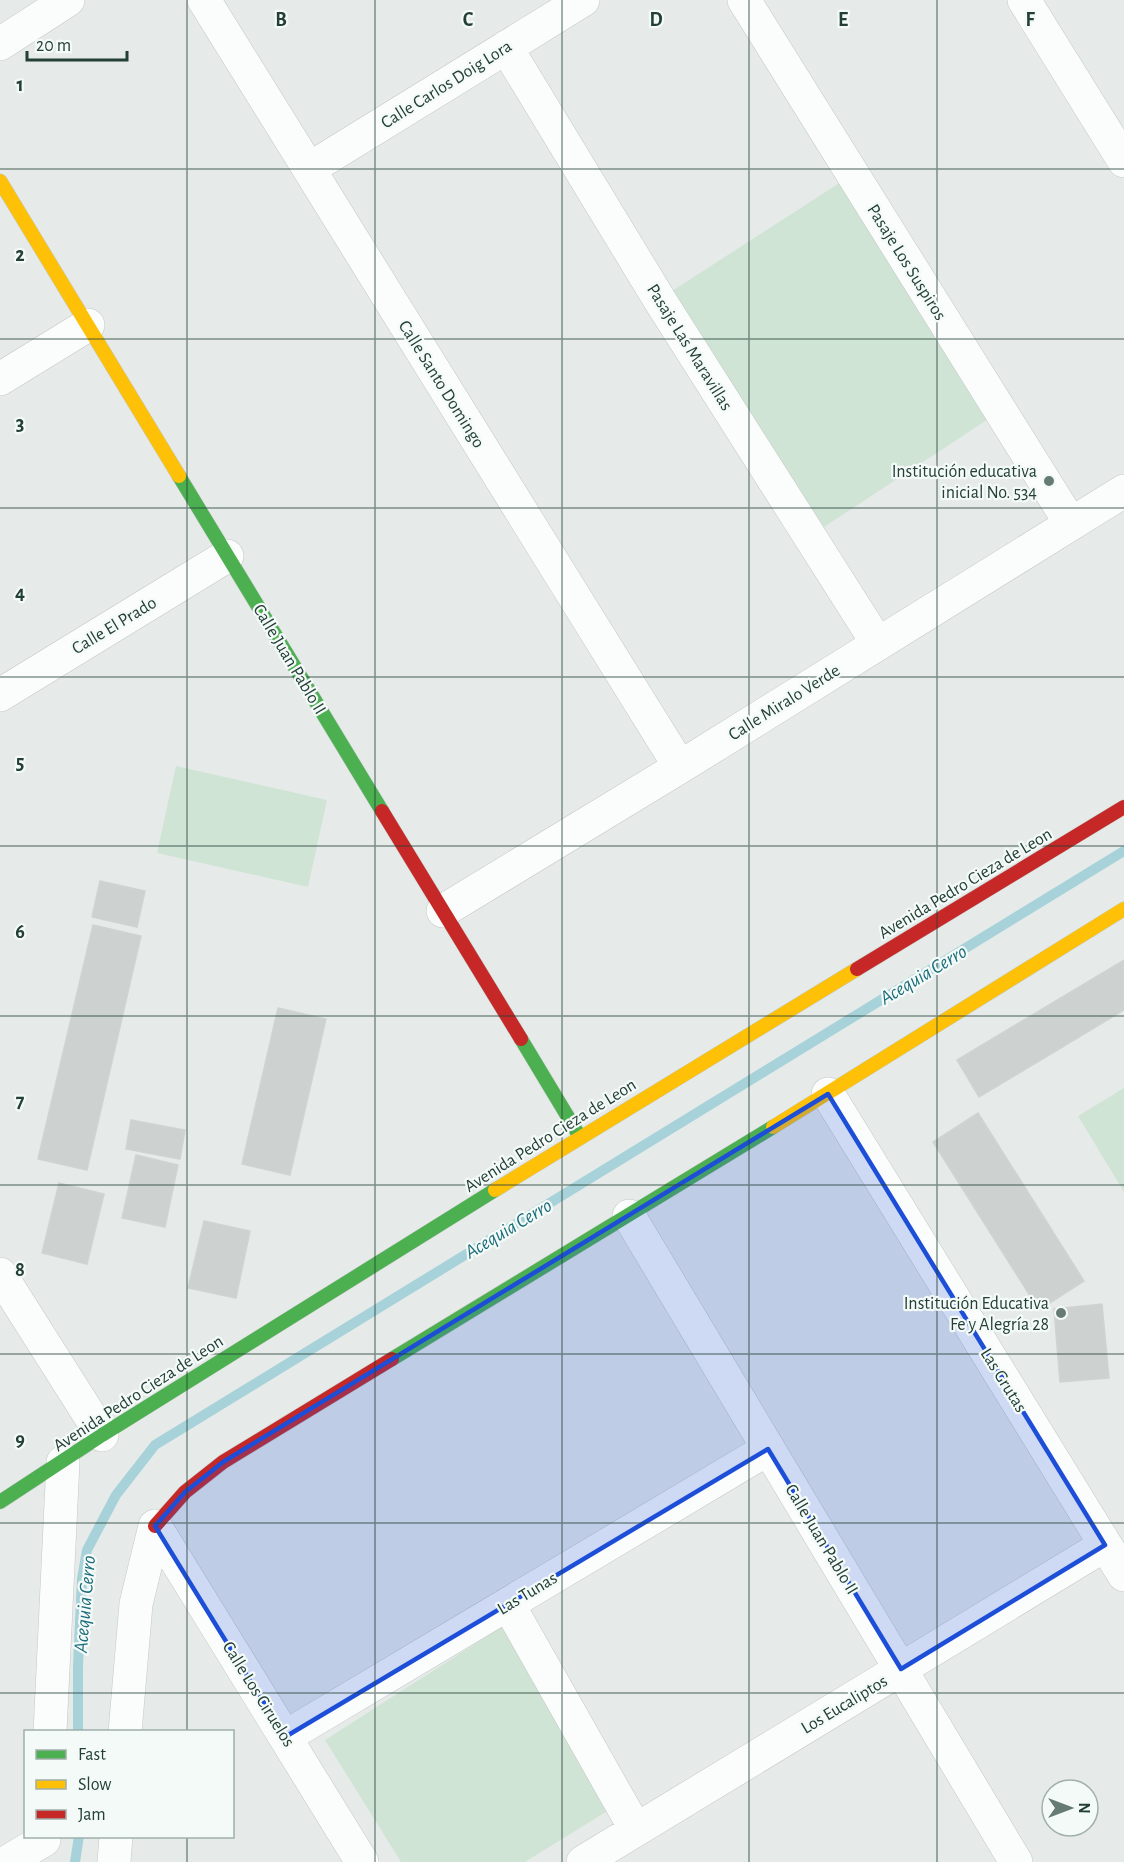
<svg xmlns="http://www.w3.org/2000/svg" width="1124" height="1862" viewBox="0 0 1124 1862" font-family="'Alegreya Sans',sans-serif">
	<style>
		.green { fill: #cfe4d5 }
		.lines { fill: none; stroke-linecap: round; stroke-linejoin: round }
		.stream { stroke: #a7d2d9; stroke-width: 10 }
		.building { fill: #cdd2d0; stroke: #cfd4d2; stroke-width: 1.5 }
		.street-casing { stroke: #c3c8c6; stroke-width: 34 }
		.fast-casing { stroke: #c1c9c6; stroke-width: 15 }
		.slow-casing { stroke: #c1c9c6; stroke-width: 15 }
		.jam-casing { stroke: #c1c9c6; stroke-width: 15 }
		.street { stroke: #fbfcfc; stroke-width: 33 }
		.fast { stroke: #4caf50; stroke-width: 14 }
		.slow { stroke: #ffc107; stroke-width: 14 }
		.jam { stroke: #c62828; stroke-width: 14 }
		.marked { fill: #1d4ed8; fill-opacity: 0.2; stroke: #1d4ed8; stroke-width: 4.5; stroke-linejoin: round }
		.grid { fill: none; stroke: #233f37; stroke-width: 1.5; stroke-opacity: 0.55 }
		.poi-dot { fill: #677b75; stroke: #f4faf7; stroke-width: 2 }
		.labels { text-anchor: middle; stroke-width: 4.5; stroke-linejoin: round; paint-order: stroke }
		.street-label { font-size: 18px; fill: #233f37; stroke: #f4faf7 }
		.poi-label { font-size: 18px; fill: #233f37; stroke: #f4faf7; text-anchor: end }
		.water-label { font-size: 20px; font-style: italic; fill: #1c6d7c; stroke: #f4faf7 }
		.grid-label { font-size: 20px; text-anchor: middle; font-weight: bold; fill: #233f37; stroke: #f4faf7; stroke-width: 4.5; stroke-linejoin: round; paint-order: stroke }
	</style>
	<rect width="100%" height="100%" fill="#e6ebe9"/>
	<path class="green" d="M844,180L993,416L824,527L672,291Z
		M176,766L327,800L308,887L157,853Z
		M1124,1088V1192L1078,1116Z
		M503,1626L609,1810L525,1862H401L325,1740Z"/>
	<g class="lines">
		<path class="stream" d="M78,1732V1666L82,1579L87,1550L116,1495L155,1445L1124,851
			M75,1862L79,1836"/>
	</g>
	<path class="building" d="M100,881L145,891L137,927L92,917Z
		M93,925L141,936L87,1170L38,1159Z
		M1124,960V1010L979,1097L957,1060Z
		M278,1008L326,1019L290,1175L242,1164Z
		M978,1113L1084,1281L1039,1310L933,1142Z
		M131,1120L185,1130L180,1159L126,1149Z
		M136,1155L178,1165L165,1227L122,1218Z
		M59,1183L104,1194L87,1264L42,1253Z
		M204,1221L250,1231L236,1298L188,1288Z
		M1102,1304L1109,1378L1060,1382L1054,1309Z"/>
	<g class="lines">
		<g class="street-casing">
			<path id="street" d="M204,0L680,767
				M744,0L1071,524
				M1024,0L1124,161
				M0,44L68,0
				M506,47L659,299L878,644
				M309,169L583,0
				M0,379L88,325
				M0,695L227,556
				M443,911L680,767L1124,491
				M828,1094L1124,1575
				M629,1216L1016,1862
				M0,1274L102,1435
				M155,1526L362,1862
				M508,1604L636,1830
				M50,1732L63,1462
				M125,1732L136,1604L155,1526
				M285,1737L768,1449
				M7,1862L44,1840
				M114,1862L116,1836
				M583,1862L1105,1545"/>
		</g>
		<g class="fast-casing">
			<path id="fast" d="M179,476L382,811
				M521,1039L580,1137
				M392,1359L773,1127
				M0,1502L102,1435L495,1190"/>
		</g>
		<g class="slow-casing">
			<path id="slow" d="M0,181L179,476
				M773,1127L1124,909
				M495,1190L857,969"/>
		</g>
		<g class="jam-casing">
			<path id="jam" d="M382,811L521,1039
				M857,969L1124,807
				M155,1526L185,1492L223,1462L392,1359"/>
		</g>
		<use href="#street" class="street"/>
		<use href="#fast" class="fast"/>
		<use href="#slow" class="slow"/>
		<use href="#jam" class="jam"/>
	</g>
	<path class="marked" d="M828,1094L1105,1545L901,1669L768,1449L285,1737L155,1526L185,1492L223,1462Z"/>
	<path class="grid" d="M187,0V1732M375,0V1862M562,0V1862M749,0V1862M937,0V1862M0,169H1124M0,339H1124M0,508H1124M0,677H1124M0,846H1124M0,1016H1124M0,1185H1124M0,1354H1124M0,1523H1124M0,1693H1124M187,1836V1862"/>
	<g class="poi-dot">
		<circle cx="1049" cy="481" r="6"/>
		<circle cx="1061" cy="1313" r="6"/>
	</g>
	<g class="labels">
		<g class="street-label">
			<text transform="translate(446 84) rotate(-32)" y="6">Calle Carlos Doig Lora</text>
			<text transform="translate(907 262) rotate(58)" y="6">Pasaje Los Suspiros</text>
			<text transform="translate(690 347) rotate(58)" y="6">Pasaje Las Maravillas</text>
			<text transform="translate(442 384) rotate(58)" y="6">Calle Santo Domingo</text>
			<text transform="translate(114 625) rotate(-31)" y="6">Calle El Prado</text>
			<text transform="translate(290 659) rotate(59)" y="6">Calle Juan Pablo II</text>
			<text transform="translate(784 702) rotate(-32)" y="6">Calle Miralo Verde</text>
			<text transform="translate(965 883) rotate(-31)" y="6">Avenida Pedro Cieza de Leon</text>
			<text transform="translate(550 1135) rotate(-32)" y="6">Avenida Pedro Cieza de Leon</text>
			<text transform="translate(1004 1380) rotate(58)" y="6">Las Grutas</text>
			<text transform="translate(138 1393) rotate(-33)" y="6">Avenida Pedro Cieza de Leon</text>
			<text transform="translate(822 1539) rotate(59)" y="6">Calle Juan Pablo II</text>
			<text transform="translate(527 1593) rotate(-31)" y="6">Las Tunas</text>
			<text transform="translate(259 1694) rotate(58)" y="6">Calle Los Ciruelos</text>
			<text transform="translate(844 1704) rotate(-31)" y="6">Los Eucaliptos</text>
		</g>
		<g class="poi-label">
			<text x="1037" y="477">Institución educativa<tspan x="1037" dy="21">inicial No. 534</tspan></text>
			<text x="1049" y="1309">Institución Educativa<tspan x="1049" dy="21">Fe y Alegría 28</tspan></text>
		</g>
		<g class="water-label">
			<text transform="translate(923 974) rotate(-31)" y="7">Acequia Cerro</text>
			<text transform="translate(508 1228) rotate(-31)" y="7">Acequia Cerro</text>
			<text transform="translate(84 1604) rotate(-85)" y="7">Acequia Cerro</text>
		</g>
	</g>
	<g class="grid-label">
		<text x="281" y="26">B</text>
		<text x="468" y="26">C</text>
		<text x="656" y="26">D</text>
		<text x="843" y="26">E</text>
		<text x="1030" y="26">F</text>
		<text x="20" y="91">1</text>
		<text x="20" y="261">2</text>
		<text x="20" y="430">3</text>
		<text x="20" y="599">4</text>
		<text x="20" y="769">5</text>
		<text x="20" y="938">6</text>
		<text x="20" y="1107">7</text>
		<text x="20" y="1276">8</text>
		<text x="20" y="1446">9</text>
	</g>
	<rect x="24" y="1730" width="210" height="108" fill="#f4faf7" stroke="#a0afaa" stroke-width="1.5"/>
	<rect x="36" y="1750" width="30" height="9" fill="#4caf50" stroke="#a0afaa" stroke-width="1.5"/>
	<text x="78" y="1760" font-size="18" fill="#233f37">Fast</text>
	<rect x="36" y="1780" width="30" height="9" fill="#ffc107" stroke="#a0afaa" stroke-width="1.5"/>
	<text x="78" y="1790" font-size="18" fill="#233f37">Slow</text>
	<rect x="36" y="1810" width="30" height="9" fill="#c62828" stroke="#a0afaa" stroke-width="1.5"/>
	<text x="78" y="1820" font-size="18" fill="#233f37">Jam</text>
	<g transform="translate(1070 1808) rotate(90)"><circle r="28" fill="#f4faf7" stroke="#a0afaa" stroke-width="1.5"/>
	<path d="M0-4.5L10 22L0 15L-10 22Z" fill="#677b75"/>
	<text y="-9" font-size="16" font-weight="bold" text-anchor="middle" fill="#233f37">N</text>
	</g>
	<path d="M27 51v9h100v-9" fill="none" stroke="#233f37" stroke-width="3"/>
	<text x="36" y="51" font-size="18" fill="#233f37" stroke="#f4faf7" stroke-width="4.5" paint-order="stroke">20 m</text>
</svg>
